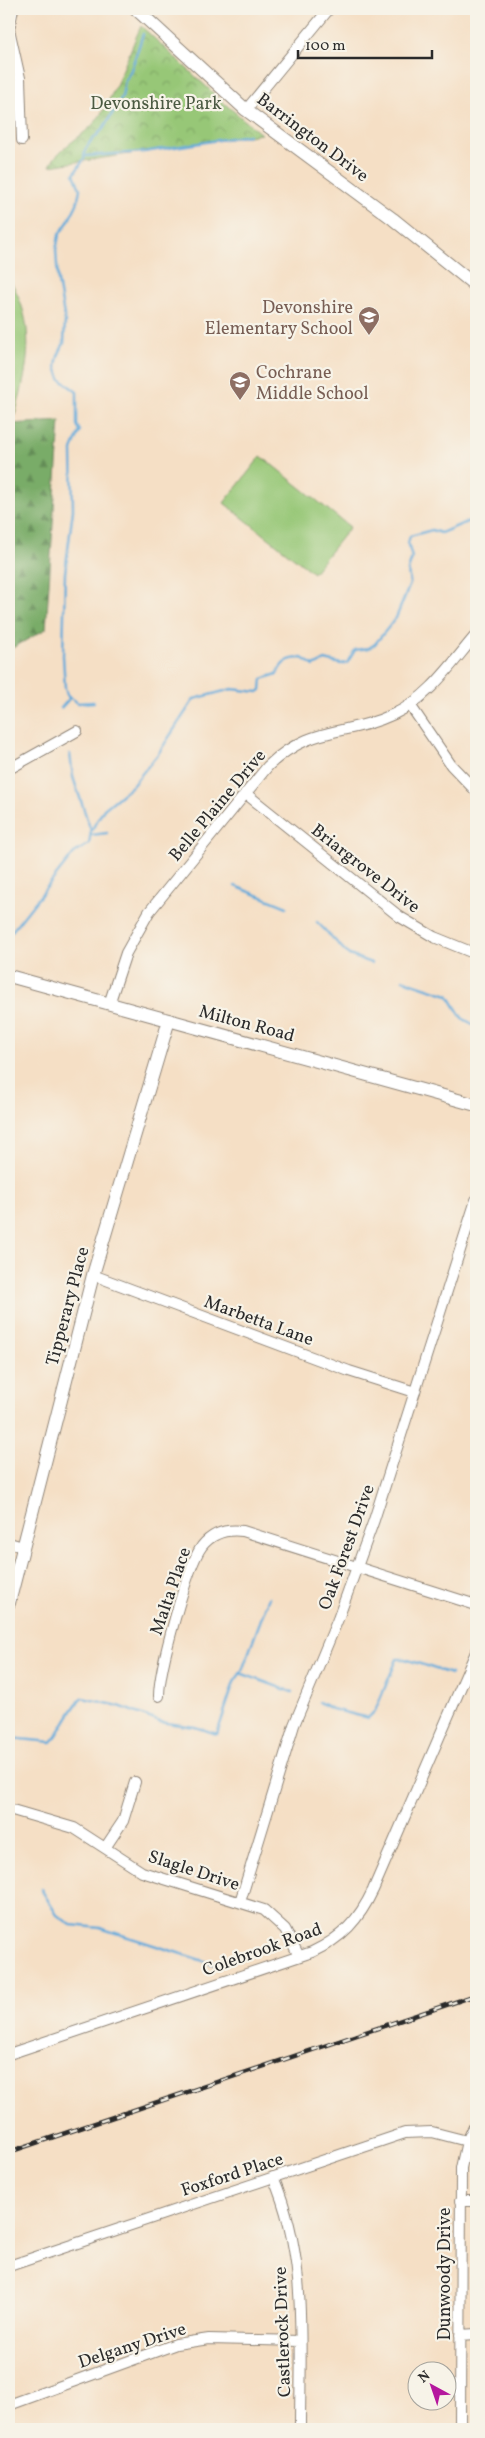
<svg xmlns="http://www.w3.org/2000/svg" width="485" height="2438" viewBox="0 0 485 2438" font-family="Vollkorn,serif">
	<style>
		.grass { fill: #97c777; stroke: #617951 }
		.forest { fill: url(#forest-firs); stroke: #526c4a }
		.park { fill: url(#park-crowns); stroke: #617951 }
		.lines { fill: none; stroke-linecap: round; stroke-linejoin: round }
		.stream { stroke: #64aada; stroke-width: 2.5 }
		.minor-casing { stroke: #908578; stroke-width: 12 }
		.tertiary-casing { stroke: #908578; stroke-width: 14 }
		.minor { stroke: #fff; stroke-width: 10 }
		.tertiary { stroke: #fff; stroke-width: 12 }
		.rail-casing { stroke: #2b2b2b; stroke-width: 4.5 }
		.rail { stroke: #f7f3e8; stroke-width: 2.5; stroke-dasharray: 8; stroke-linecap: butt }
		.labels { text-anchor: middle; stroke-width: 4.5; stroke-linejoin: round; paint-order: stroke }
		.park-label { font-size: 18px; fill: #4b5a42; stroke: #f7f3e8 }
		.street-label { font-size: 18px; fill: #2b2b2b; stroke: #f7f3e8 }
		.education-label { font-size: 18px; fill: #785e54; stroke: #f7f3e8; text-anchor: end }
	</style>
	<defs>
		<pattern id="forest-firs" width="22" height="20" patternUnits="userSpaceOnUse" patternTransform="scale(1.25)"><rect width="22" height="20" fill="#79ac68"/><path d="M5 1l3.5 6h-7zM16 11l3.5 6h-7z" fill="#638c56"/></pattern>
		<pattern id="park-crowns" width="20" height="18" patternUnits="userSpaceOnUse" patternTransform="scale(1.25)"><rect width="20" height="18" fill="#97c777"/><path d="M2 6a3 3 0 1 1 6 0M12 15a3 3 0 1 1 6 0" fill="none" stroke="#7ba262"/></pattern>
	</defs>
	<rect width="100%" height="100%" fill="#f7f3e8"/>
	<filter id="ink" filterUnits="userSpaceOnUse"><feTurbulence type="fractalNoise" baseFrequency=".02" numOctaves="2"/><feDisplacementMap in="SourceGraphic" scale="10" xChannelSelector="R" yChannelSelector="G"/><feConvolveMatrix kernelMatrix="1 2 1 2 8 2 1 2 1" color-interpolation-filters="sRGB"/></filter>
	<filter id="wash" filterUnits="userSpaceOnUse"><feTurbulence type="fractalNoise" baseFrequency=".0096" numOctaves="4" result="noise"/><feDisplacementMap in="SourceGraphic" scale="20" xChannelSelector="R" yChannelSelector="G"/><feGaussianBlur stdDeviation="1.12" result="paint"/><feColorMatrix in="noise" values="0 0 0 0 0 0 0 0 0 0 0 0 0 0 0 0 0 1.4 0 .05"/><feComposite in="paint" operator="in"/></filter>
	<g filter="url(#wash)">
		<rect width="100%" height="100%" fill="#f5dfc5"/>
		<path class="grass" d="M9,278C37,325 29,365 15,415L9,416Z
			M261,456L350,527L313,573L224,503Z"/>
		<path class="forest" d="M60,421L46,629L9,650V424Z"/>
		<path class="park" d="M141,26L225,104L261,134L50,166C59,145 88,136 101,114C116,91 129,52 141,26Z"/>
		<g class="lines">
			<path class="stream" d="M85,156L144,152L249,135
				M94,702L78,703L67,695L65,688L63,656L65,573L73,510L72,450L80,431L77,425V392L60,379L56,366L58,356L64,343L65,321L58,281L56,250L59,235L68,222L77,204L80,189L74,174L84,159L85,150L90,142L103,129L122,97L125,81L131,70L143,34
				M61,708L69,699L68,696
				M91,831L104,809L132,786L158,754L194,699L232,689L258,692L261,690L262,679L277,674C282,662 288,658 302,658L314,666L325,660L341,664L347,663L355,650L369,648L375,644L396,618L410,584L408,570L412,558L408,543L410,536L432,530L441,533L476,518
				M91,835L107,833
				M235,886L287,907
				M317,922L349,955L371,963
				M9,935L74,853L89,844L91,831L73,777L70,754
				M403,980L448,995L462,1018L476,1026
				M240,1673L292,1692
				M474,1682L476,1683
				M319,1702L332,1709L368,1718L375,1711L397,1659H405L451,1674
				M9,1738L52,1742C61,1732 74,1702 83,1698L119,1706L160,1722L195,1727L217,1734L234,1682L242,1671L269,1597
				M41,1889L57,1915L71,1925L100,1928L213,1964"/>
		</g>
	</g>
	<g filter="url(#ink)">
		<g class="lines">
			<g class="minor-casing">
				<path id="minor" d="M13,9L9,29L20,78L22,140
					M246,110L329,9
					M410,705L451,765L476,791
					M9,769L77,731
					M245,793L400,917L434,937L476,954
					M109,1004L126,953L149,912L268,766C312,724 345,737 394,714C429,698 452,663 476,635
					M93,1275L349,1371L415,1392
					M9,1543L23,1547
					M159,1696C159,1670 187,1566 202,1546C213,1532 228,1529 243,1531L476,1605
					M9,1809L74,1828L142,1872L264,1910L285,1929L299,1956
					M105,1848L123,1821L135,1782
					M240,1902L294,1725L338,1619L374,1520L476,1200
					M9,2054L312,1952C342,1938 359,1920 373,1890L476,1652
					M273,2177C308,2257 300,2345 300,2429
					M460,2201H476
					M9,2266L405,2133L432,2132L467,2141
					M460,2335L476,2334
					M9,2405L176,2344L209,2339L300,2341
					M460,2429L461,2168L467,2141L476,2123"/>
			</g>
			<g class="tertiary-casing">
				<path id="tertiary" d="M136,9L246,110L393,219L476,286
					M9,976L476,1105
					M9,1603L93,1275L169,1020"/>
			</g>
			<use href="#minor" class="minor"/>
			<use href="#tertiary" class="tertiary"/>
			<g class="rail-casing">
				<path id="rail" d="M9,2152L476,1995"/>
			</g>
			<use href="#rail" class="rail"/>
		</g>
	</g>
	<defs>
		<g id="school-pin" transform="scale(1.125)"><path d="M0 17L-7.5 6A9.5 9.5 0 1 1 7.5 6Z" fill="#8d6e63" stroke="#f7f3e8"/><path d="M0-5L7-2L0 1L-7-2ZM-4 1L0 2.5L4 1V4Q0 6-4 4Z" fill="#fff"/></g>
	</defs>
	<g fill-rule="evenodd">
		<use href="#school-pin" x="369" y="317"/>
		<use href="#school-pin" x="240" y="382"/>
	</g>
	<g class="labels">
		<g class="park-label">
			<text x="156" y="109">Devonshire Park</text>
		</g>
		<g class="street-label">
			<text transform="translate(313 137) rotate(37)" y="6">Barrington Drive</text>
			<text transform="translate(217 805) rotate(-50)" y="6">Belle Plaine Drive</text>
			<text transform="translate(366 868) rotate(38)" y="6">Briargrove Drive</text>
			<text transform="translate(247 1023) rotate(15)" y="6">Milton Road</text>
			<text transform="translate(67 1306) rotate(-75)" y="6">Tipperary Place</text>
			<text transform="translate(259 1320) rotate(20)" y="6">Marbetta Lane</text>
			<text transform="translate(346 1547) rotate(-70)" y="6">Oak Forest Drive</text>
			<text transform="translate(170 1591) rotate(-71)" y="6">Malta Place</text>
			<text transform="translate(194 1870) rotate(18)" y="6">Slagle Drive</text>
			<text transform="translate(262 1949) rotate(-20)" y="6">Colebrook Road</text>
			<text transform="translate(232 2174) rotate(-18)" y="6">Foxford Place</text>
			<text transform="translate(444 2274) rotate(-90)" y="6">Dunwoody Drive</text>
			<text transform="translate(282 2332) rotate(-92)" y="6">Castlerock Drive</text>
			<text transform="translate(132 2345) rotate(-18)" y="6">Delgany Drive</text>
		</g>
		<g class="education-label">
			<text x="353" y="313">Devonshire<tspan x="353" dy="21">Elementary School</tspan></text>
			<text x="256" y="378" text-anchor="start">Cochrane<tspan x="256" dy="21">Middle School</tspan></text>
		</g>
	</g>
	<rect width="485" height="2438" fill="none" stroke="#f7f3e8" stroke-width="30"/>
	<g transform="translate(432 2386) rotate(320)"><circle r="24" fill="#f7f3e8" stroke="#a5a39c"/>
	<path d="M0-4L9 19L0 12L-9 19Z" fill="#b5179e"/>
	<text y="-8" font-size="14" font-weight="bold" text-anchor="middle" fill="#2b2b2b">N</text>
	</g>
	<path d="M298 50v8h134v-8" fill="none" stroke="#2b2b2b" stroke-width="2.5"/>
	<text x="305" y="50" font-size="15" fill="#2b2b2b" stroke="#f7f3e8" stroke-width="4" paint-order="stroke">100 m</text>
</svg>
